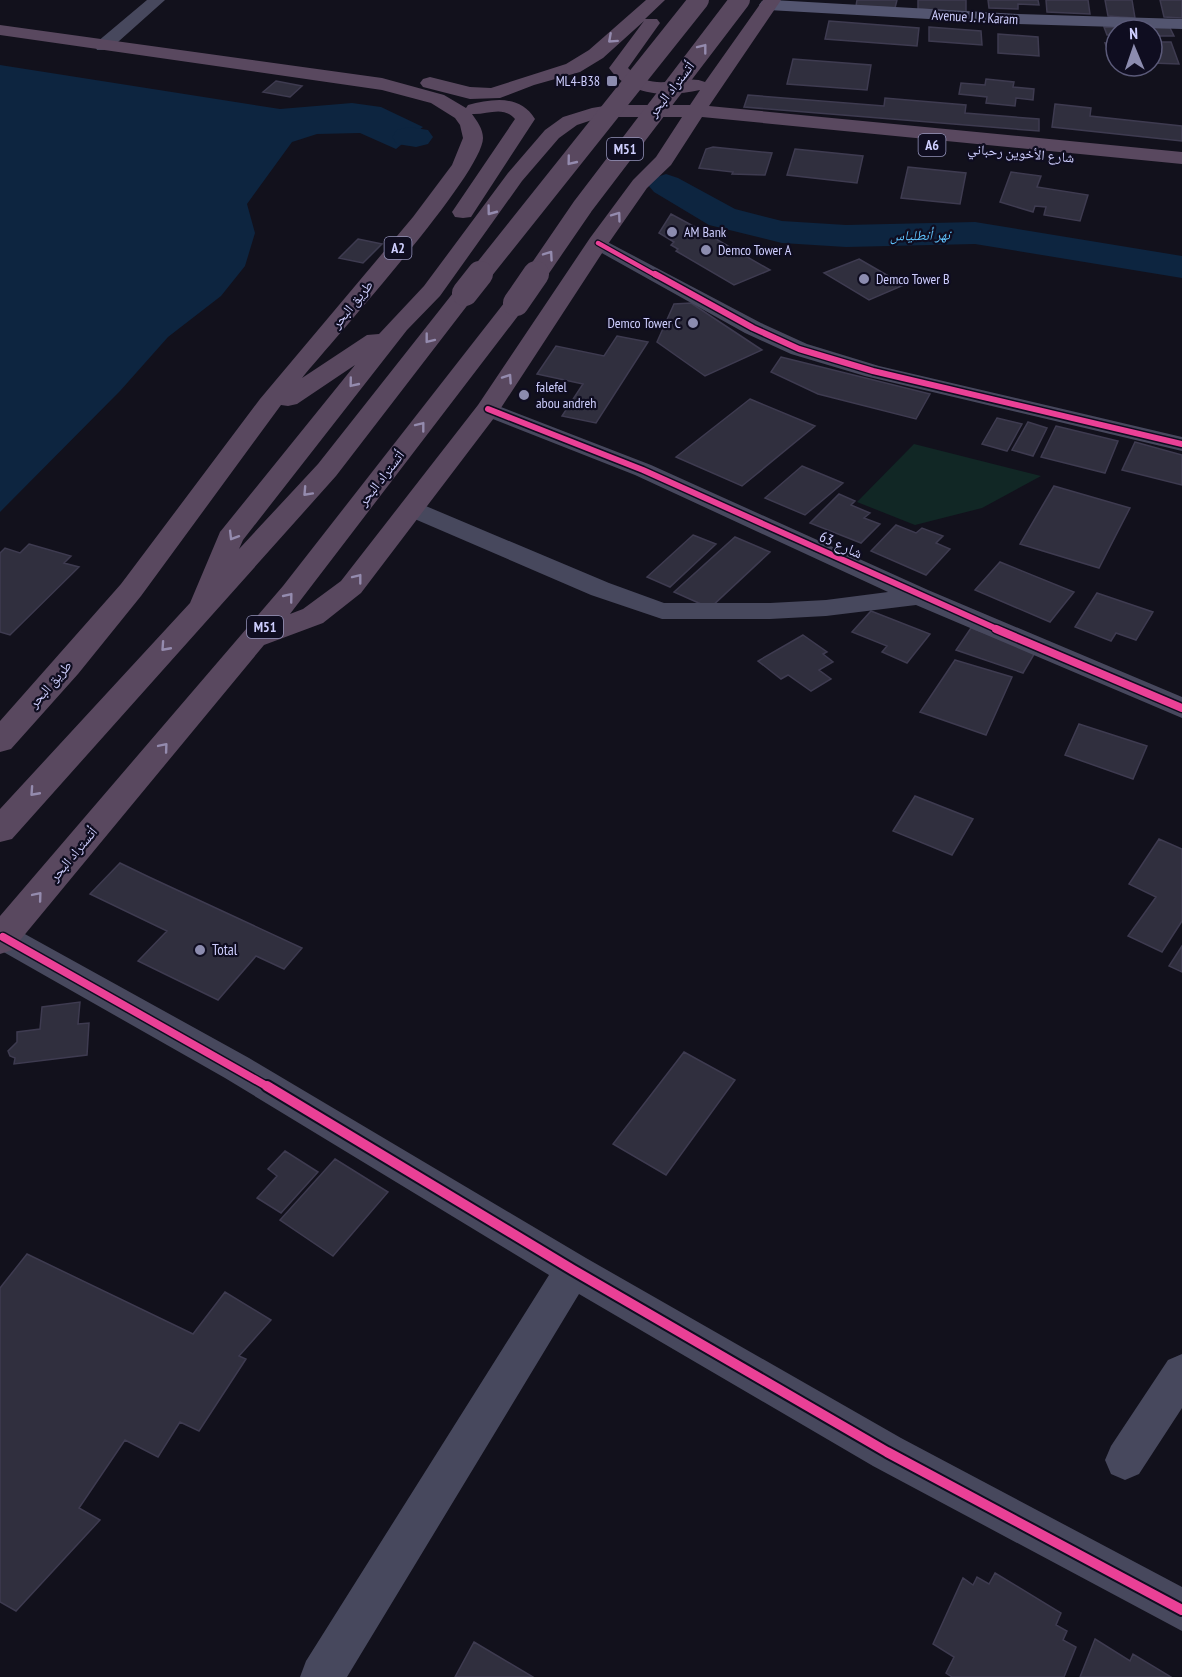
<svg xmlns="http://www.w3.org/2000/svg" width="1182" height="1677" viewBox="0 0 1182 1677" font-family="'PT Sans Narrow','Noto Naskh Arabic',sans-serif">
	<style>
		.green { fill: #112725 }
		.water { fill: #0d2540 }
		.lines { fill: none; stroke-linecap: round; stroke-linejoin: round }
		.river { fill: #0d2540; fill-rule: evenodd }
		.building { fill: #302f3e; stroke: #3e3b50; stroke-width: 1.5 }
		.street { fill: #47485d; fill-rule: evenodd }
		.secondary { fill: #535570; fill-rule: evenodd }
		.highway { fill: #59485f; fill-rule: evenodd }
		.highway-bridge-far1 { stroke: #59485f; stroke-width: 20 }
		.highway-bridge { stroke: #59485f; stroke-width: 26 }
		.cycleway-far3-casing { stroke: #0f0d20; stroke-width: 7 }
		.cycleway-far2-casing { stroke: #0f0d20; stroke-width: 9 }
		.cycleway-far1-casing { stroke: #0f0d20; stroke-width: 11 }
		.cycleway-casing { stroke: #0f0d20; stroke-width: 14 }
		.cycleway-far3 { stroke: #ea4096; stroke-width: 4.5 }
		.cycleway-far2 { stroke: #ea4096; stroke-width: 6 }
		.cycleway-far1 { stroke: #ea4096; stroke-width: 8 }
		.cycleway { stroke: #ea4096; stroke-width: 10 }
		.oneway { stroke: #948bae }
		.poi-dot { fill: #8c8caf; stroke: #0f0d20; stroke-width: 2 }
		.labels { text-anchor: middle; stroke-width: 4.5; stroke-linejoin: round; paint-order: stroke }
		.far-street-label { font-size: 14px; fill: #cecefe; stroke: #0f0d20 }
		.far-poi-label { font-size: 14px; fill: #cecefe; stroke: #0f0d20; text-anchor: start }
		.shield { fill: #0f0d20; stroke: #9594bb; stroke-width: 1.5 }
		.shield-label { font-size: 14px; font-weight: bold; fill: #cecefe }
		.far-water-label { font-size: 14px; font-style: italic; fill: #5fc2fb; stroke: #0f0d20 }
		.street-label { font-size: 15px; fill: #cecefe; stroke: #0f0d20 }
		.poi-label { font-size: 15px; fill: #cecefe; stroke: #0f0d20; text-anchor: start }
	</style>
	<rect width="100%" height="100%" fill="#12111c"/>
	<path class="green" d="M914,444L1041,476L982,508L915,525L857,502Z"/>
	<path class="water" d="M0,65L280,109L352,103L381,107L423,127L396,149L360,133L317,134L292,142L247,204L255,233L245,266L221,296L168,337L120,391L0,512Z"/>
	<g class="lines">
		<path class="river" d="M409,127L428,130L433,137L428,144L416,147L397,144L392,137L397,130Z
			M666,174L678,178L735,209L782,221L846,225L975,222L1182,256V278L975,244L846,247L782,243L709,225L654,192L648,185L654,178Z"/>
	</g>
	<path class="building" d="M857,0H897L895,8L856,6Z
		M918,0H966V12L918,9Z
		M988,0H1038L1039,5L1018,4V9L989,8Z
		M1046,0H1088L1090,14L1047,12Z
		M1105,0H1132L1135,18L1108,16Z
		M1160,0H1182V18L1164,17Z
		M829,21L919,28L917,46L825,39Z
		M929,27L981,31L982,45L929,41Z
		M1104,27L1170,28L1174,36H1152V30H1116V35H1107Z
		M998,34L1038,37L1039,56L998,53Z
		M1113,41H1116V62H1112L1105,43L1114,44Z
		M1152,42H1171L1179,64L1152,63Z
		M793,59L871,65L867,90L787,84Z
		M986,79L1014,82L1013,87L1034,89L1033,100L1016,98L1015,106L986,103L987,97L959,94L961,83L985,85Z
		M276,81L302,86L290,97L263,92Z
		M748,95L884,106L885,98L966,105L965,113L1039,119V131L744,107Z
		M1055,104L1091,108L1090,116L1182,126V141L1052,127Z
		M713,147L772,153L765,175L732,174L733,172L699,168L706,149Z
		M795,149L863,156L857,183L787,175Z
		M908,167L966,173L960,204L901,198Z
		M1011,172L1041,176L1037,187L1088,195L1080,221L1044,215L1046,207L1035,206L1033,212L1000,202Z
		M671,214L695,227L770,270L734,285L676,251L678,249L671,245L674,242L659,233Z
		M358,239L382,244L363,263L339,258Z
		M859,259L904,285L869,300L824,273Z
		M691,303L762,350L705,376L657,342L674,304Z
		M617,336L648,342L596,423L562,416L583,384L537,374L556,346L604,356Z
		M781,357L930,394L916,419L818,394L771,372Z
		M750,399L815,426L742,486L676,457Z
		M997,418L1022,424L1007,451L982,444Z
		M1028,422L1047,428L1033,456L1012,450Z
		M1056,426L1118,441L1105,473L1041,457Z
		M1135,442L1182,455V485L1122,470Z
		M802,466L843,483L805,515L765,498Z
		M1054,486L1130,508L1099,568L1020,544Z
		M839,494L855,501L851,505L870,513L864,518L880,524L861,543L810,523Z
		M896,525L916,533L922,528L943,536L936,543L950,549L926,575L871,551Z
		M693,535L716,544L670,587L647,577Z
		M735,537L770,552L710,608L674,592Z
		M29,544L71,556L64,563L79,567L10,635L0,632V553L5,548L20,553Z
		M1000,562L1074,592L1050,622L975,590Z
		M1097,593L1153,612L1136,640L1116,633L1111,641L1075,627Z
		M871,611L930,634L907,663L882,652L887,646L852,632Z
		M971,628L1036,651L1023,673L956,650Z
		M803,635L827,652L823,654L833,662L819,670L831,679L811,691L788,675L781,679L758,661Z
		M955,660L1012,677L986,735L920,712Z
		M1079,724L1147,746L1133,779L1065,755Z
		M915,796L973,819L952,855L893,831Z
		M1159,839L1182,849V921L1162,952L1128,936L1156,897L1129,884Z
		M120,863L149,877L302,948L284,969L256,956L218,1000L138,961L167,931L90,894Z
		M1182,946V972L1169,966Z
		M80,1002L78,1024L89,1023L87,1055L14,1064L15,1058L10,1056L8,1051L17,1042V1032L40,1029L42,1007Z
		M684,1052L735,1080L666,1175L613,1144Z
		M285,1151L318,1172L281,1213L257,1198L277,1176L268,1169Z
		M335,1159L388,1192L333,1256L280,1220Z
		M27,1254L193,1334L225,1292L271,1320L239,1356L246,1359L199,1431L180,1422L158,1457L125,1440L79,1508L100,1520L16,1611L0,1602V1288Z
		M995,1573L1061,1613L1056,1625L1067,1631L1063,1640L1076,1647L1064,1677H952L946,1673L954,1657L933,1644L963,1578L973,1585L977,1577L989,1584Z
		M1095,1639L1130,1661L1133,1654L1171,1677H1080Z
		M474,1642L533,1677H455Z"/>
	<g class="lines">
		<path class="street" d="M147,0H165L109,50H97L95,46L97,42Z
			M598,237L761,323L807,344L879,366L1182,437V451L865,376L791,354L745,333L591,247L588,243L591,239Z
			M488,402L651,465L928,590L1182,697V718L916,605L826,616L770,619H662L591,595L403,514L400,509L403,504L412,502L421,504L609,583L664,603H770L826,600L888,592L635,475L480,414L477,409L480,404Z
			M3,925L14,928L249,1058L586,1258L901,1438L1182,1587V1631L873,1466L579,1294L347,1677H300L306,1661L549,1275L225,1078L0,950V926Z
			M1182,1354V1408L1139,1474L1125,1480L1111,1474L1105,1460L1111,1446L1168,1360Z"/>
		<path class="secondary" d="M773,0L1018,14L1182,19V29L1018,24L768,10L762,9L759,5L762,1Z"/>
		<path class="highway" d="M646,0H665L645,19H657L660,23L628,68C655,96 684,72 705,82L763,0H781L709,106L1182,152V164L702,117L671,165L647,188L608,244L497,414L361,593L323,623L264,645L12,950L0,954V916L283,586L508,298L516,296L524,298L528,303L524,308L290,614L303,609L341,581L478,405L590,238L633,180L656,157L682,117H610L595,119L577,125L559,138L522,181L440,296L407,330L243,540L239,549L318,464L457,288L465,286L473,288L476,293L473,298L336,476L12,839L0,842V809L190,603L220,532L355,365L297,404L288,406L281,405L141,596L78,674L11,749L0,752V721L121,584L260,399L413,217L452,165L463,138L460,125L455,118L431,103L382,90L0,35V25L382,78L444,95L466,108L468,105C492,99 520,94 535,119L471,217L463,218L455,217L452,212L515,119C503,105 487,115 472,114C477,121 483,129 483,138C483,174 332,341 302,378L367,335L379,334L424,286L508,173L545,130L563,117L592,108L610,105H690L700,90C669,97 629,97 609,68L644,21L603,58L580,72L534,85L500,98L470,99L423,87L420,83L423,79L430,77L470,87L491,88L566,64L589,50Z"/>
		<path class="highway-bridge-far1" d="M479,276L699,0
			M535,276L583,206L740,0"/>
		<path class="highway-bridge" d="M465,293L480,274
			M516,303L536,274"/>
		<g class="cycleway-far3-casing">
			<path id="cycleway-far3" d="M598,243L657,276"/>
		</g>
		<g class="cycleway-far2-casing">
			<path id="cycleway-far2" d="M655,274L753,328L799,349L873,371L1182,444
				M488,409L643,470L999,630"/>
		</g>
		<g class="cycleway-far1-casing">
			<path id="cycleway-far1" d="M996,629L1182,708
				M3,937L270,1088"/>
		</g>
		<g class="cycleway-casing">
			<path id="cycleway" d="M267,1086L573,1270L887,1452L1182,1610"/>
		</g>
		<use href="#cycleway-far3" class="cycleway-far3"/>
		<use href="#cycleway-far2" class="cycleway-far2"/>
		<use href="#cycleway-far1" class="cycleway-far1"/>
		<use href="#cycleway" class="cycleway"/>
	</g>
	<defs><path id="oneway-chevron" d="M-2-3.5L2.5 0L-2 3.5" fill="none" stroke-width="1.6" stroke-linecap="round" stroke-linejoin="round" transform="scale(1.5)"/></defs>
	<g class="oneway">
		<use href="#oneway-chevron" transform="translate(612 39) rotate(138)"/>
		<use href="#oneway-chevron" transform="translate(703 48) rotate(-52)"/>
		<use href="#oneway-chevron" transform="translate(571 161) rotate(129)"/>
		<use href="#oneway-chevron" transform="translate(491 211) rotate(127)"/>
		<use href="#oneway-chevron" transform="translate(617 216) rotate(-54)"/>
		<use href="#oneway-chevron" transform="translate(549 255) rotate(-55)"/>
		<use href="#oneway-chevron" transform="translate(429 339) rotate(128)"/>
		<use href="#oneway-chevron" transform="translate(508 378) rotate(-56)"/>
		<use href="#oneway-chevron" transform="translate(353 383) rotate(129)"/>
		<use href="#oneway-chevron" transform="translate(421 426) rotate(-52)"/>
		<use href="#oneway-chevron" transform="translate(307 492) rotate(133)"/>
		<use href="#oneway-chevron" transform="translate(233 536) rotate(121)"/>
		<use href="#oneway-chevron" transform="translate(358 578) rotate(-52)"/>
		<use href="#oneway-chevron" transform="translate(289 597) rotate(-51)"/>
		<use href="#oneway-chevron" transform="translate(165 647) rotate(132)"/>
		<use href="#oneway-chevron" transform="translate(164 747) rotate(-50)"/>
		<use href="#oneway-chevron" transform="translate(34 792) rotate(132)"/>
		<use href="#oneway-chevron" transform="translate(38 896) rotate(-50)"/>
	</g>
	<g class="poi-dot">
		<rect x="606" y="75" width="12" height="12" rx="3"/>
		<circle cx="672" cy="232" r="6"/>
		<circle cx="706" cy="250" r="6"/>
		<circle cx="864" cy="279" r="6"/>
		<circle cx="693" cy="323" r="6"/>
		<circle cx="524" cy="395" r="6"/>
		<circle cx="200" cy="950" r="6"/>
	</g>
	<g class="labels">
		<g class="far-street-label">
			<text transform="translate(975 17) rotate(3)" y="5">Avenue J. P. Karam</text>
			<text transform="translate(671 89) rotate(-52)" y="5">أتستراد البحر</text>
			<text transform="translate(1021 153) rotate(5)" y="5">شارع الأخوين رحباني</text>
			<text transform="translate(352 304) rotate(-51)" y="5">طريق البحر</text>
			<text transform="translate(381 478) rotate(-52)" y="5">أتستراد البحر</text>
			<text transform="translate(50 684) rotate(-49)" y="5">طريق البحر</text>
			<text transform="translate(73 854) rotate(-50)" y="5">أتستراد البحر</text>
		</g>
		<g class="far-poi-label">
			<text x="600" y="86" text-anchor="end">ML4-B38</text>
			<text x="684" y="237">AM Bank</text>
			<text x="718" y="255">Demco Tower A</text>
			<text x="876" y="284">Demco Tower B</text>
			<text x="681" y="328" text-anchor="end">Demco Tower C</text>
			<text x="536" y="392">falefel<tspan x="536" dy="16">abou andreh</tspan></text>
		</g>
		<g class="shield">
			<rect x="918.5" y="134" width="27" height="22" rx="4.5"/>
			<rect x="607" y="138" width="36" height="22" rx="4.5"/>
			<rect x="384.5" y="237" width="27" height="22" rx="4.5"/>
			<rect x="247" y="616" width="36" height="22" rx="4.5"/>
		</g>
		<g class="shield-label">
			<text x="932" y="150">A6</text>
			<text x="625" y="154">M51</text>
			<text x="398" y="253">A2</text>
			<text x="265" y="632">M51</text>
		</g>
		<g class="far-water-label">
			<text transform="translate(920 235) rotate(-1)" y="5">نهر أنطلياس</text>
		</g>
		<g class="street-label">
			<text transform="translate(841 545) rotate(24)" y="5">شارع 63</text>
		</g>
		<g class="poi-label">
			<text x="212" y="955">Total</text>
		</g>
	</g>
	<g transform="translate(1134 48) rotate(358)"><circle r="28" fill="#0f0d20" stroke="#5b5a79" stroke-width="1.5"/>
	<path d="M0-4.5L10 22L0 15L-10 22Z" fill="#8c8caf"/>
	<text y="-9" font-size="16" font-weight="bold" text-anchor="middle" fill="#cecefe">N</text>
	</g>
</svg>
